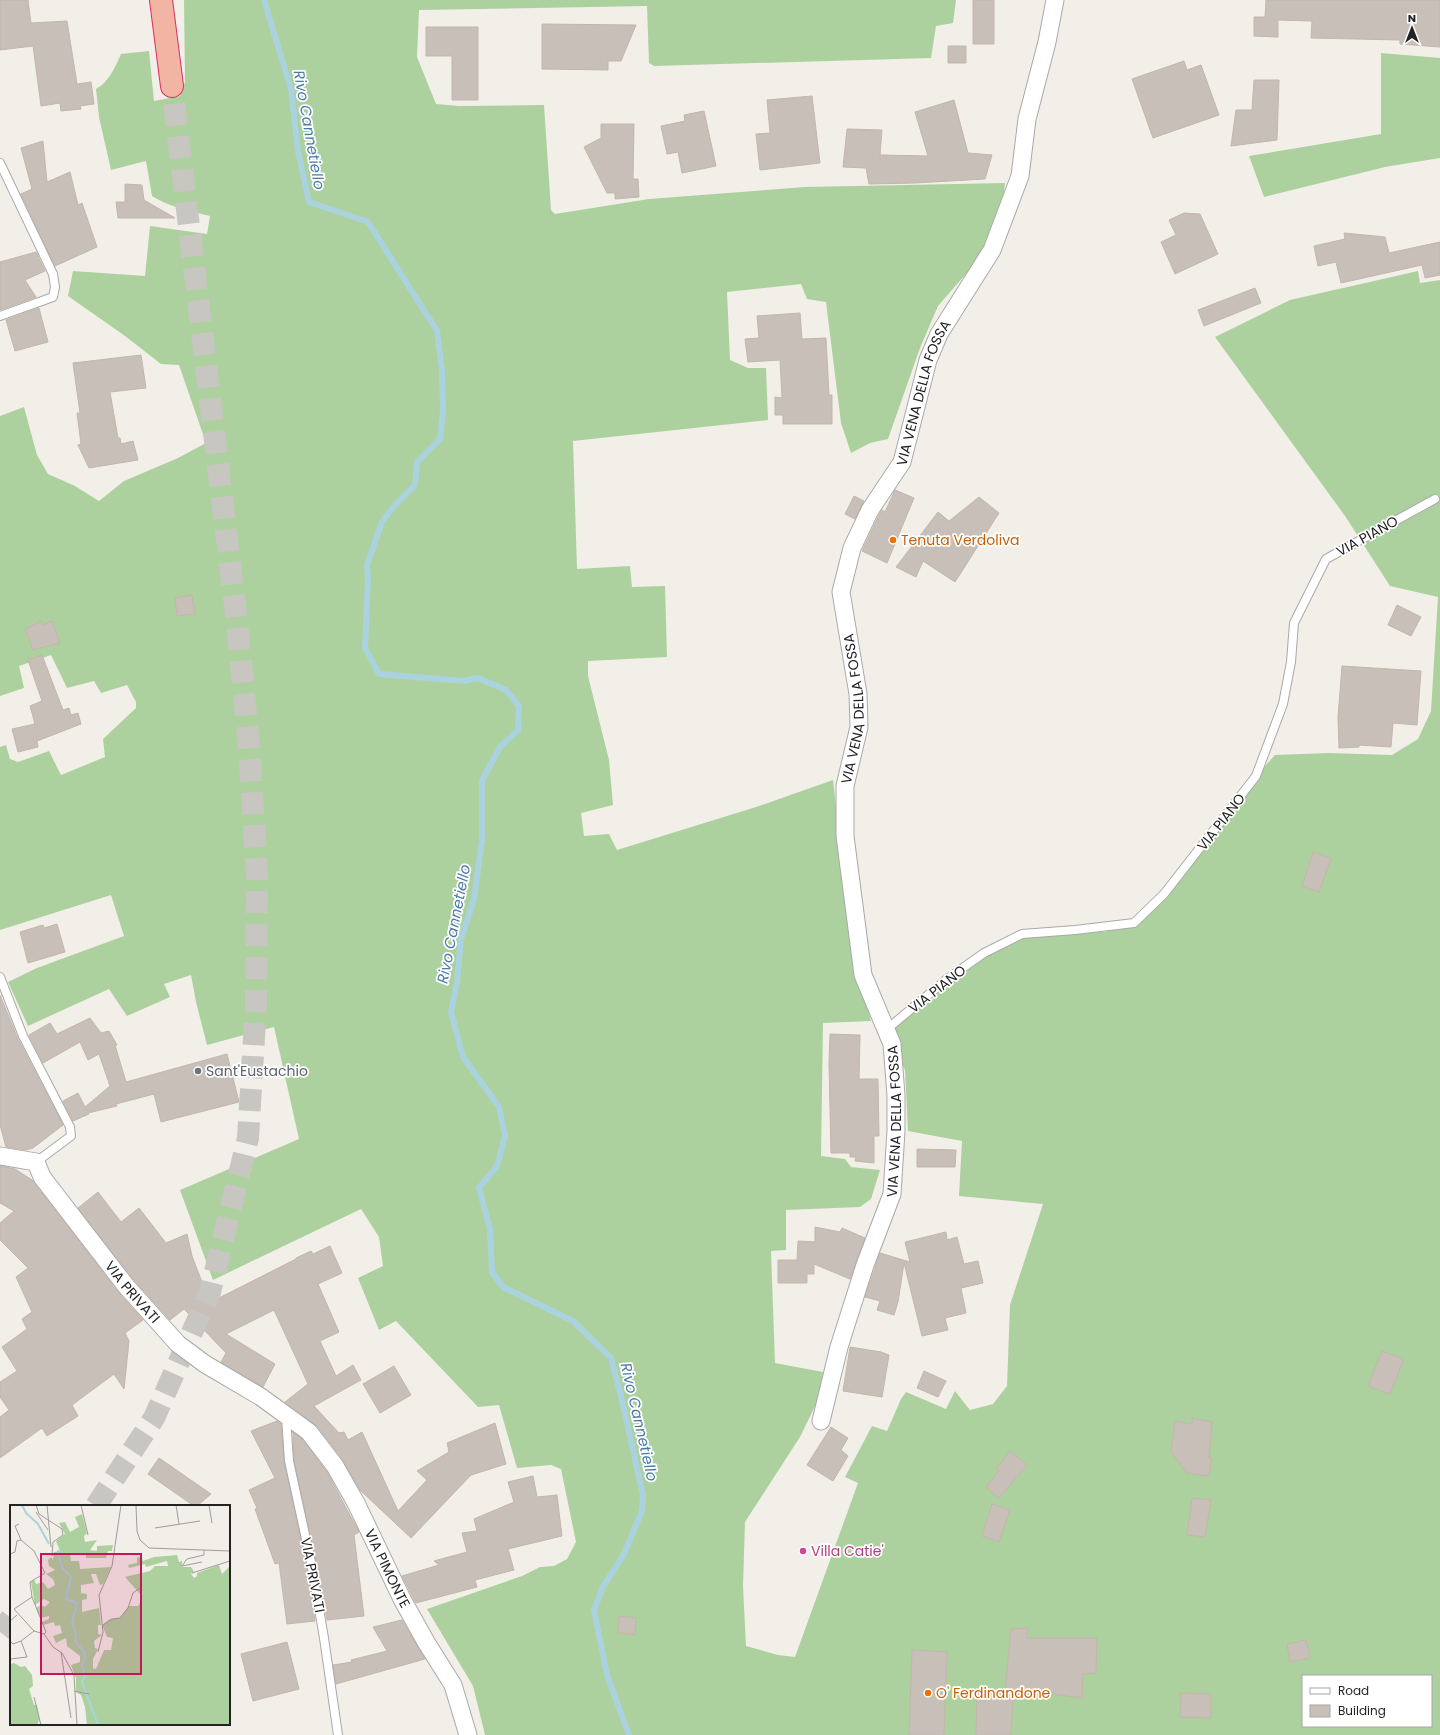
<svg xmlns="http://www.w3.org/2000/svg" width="1440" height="1735" viewBox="0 0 1440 1735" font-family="Poppins,sans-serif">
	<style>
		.forest { fill: #add19e; fill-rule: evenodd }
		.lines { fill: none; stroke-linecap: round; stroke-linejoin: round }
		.stream { stroke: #aad3df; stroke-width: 6 }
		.building { fill: #c7bfb8; stroke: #c4b6ab }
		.trunk-tunnel { stroke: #c8c6c1; stroke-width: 22; stroke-dasharray: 22 11; stroke-linecap: butt }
		.service-casing { stroke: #a9a9a9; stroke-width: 10 }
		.minor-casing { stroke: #a9a9a9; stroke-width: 19 }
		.trunk-casing { stroke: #dc2a67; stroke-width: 24 }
		.service { stroke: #fff; stroke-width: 8 }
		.minor { stroke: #fff; stroke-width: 17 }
		.trunk { stroke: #f2b4a3; stroke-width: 22 }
		.food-dot { fill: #e8710a; stroke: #fff; stroke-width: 1.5 }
		.worship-dot { fill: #6b7280; stroke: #fff; stroke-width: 1.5 }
		.hotel-dot { fill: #d1479c; stroke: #fff; stroke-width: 1.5 }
		.labels { text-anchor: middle; stroke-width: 3.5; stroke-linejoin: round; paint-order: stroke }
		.street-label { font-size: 14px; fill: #222; stroke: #fff }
		.food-label { font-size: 14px; fill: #c56008; stroke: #fff; text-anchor: start }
		.worship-label { font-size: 14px; fill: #5b616d; stroke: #fff; text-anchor: start }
		.hotel-label { font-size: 14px; fill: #b23c85; stroke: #fff; text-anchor: start }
		.water-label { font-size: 15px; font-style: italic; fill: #4a7aab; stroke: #fff }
		.inset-river { fill: none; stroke: #aad3df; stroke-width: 2 }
		.inset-road { fill: none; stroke: #9f9d99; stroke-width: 1 }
		.view { fill: #c2185b; fill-opacity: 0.15; stroke: #c2185b; stroke-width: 2 }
		.inset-edge { fill: none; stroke: #222; stroke-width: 2 }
	</style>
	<rect width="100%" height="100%" fill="#f2efe9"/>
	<path class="forest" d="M184,0H956L953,23L936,26L931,58L654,66L649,63L647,6L419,10L417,57L436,104L459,106L544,105L551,210L555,214L649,199L805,187L1005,183L1002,208L993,234L971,268L938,306L920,348L888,439L870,443L851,453L841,423L826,302L807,299L801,284L727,292L730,360L748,368H766L768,420L573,441L577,569L630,566L632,587L665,586L667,657L588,661V676L609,760L613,805L581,813L584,836L609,834L617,850L756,807L833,780L852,946L871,1021L823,1023L821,1156L845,1159L851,1167L880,1170L871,1199L860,1207L786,1210V1250L771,1251L775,1363L823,1372L818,1400L800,1437L745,1522L743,1586L746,1646L778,1655L795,1657L858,1483L845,1477L872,1426L887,1431L901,1399L906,1392L946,1409L955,1391L970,1410L993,1404L1007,1386L1010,1305L1043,1204L959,1196L962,1141L908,1131L905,1070L886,1030L935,998L947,979L991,946L1055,929L1104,932L1134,923L1174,884L1256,776L1275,755L1329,753L1392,755L1418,739L1431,711L1438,597L1390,586L1345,516L1215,337L1290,300L1418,271L1420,283L1440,280V1735H485L473,1686L427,1609L522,1576L540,1567L554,1566L567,1559L576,1542L561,1469L551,1465L517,1468L499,1405L478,1407L396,1321L379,1330L358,1278L383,1266L379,1237L361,1209L213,1280L180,1190L299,1139L274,1027L207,1045L196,1002L191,975L164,984L170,997L127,1016L109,989L28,1026L8,982L37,968L124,936L111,895L0,930V747L6,745L10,759L18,762L49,751L61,775L105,757L103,739L136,708V702L127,685L101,693L94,681L67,688L51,655L19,666L24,688L0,696V416L24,407L37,455L48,474L75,486L99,501L124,481L178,458L206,443L179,365L161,364L125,336L68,296L73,271L145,276L150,226L207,234L210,216C190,211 169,207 152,196L146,161L111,170L99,117L96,89C109,82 115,67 121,54L149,51L154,101L180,96L185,82ZM1303,1676H1431V1726H1303Z
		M1381,53L1440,58V158L1385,167L1264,197L1249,156L1381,134Z"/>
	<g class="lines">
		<path class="stream" d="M264,0L291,89L298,151L309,202L368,222L437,331L442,371L443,410L440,439L417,462L415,485L394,506L382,522L367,565L368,579L365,648L379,674L464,681L478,678L506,690L519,706L518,730L500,747L482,781V840L474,899L461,939L457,982L451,1012L463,1057L499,1107L505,1136L497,1166L479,1188L490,1229L492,1272L503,1287L573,1321L611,1358L622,1400L643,1495L642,1511L623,1556L603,1587L594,1610L607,1675L629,1735"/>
	</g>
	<path class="building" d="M0,0H28L31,23L67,21L77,84L91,82L94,104L80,106L81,109L61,111L60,103L41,106L33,46L0,50Z
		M973,0H994V44H973Z
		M1266,0H1440V47L1400,44V40L1311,38L1312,21L1278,20V37L1254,36V17H1265Z
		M542,24L636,25L621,61H608V70L542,69Z
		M426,27H478V100H452V56H426Z
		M948,46H966V63H948Z
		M1184,61L1187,70L1201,65L1219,115L1153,138L1132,79Z
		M1254,80H1279L1277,140L1231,146L1236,110H1252Z
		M812,96L820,163L760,170L756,134L770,133L767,100Z
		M954,100L968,153L992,155L985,179L915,183L869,184L866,168L843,167L847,129L882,130L880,155L928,156L915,112Z
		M704,111L716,166L682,173L678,152L667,154L661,126L685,121L684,115Z
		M601,124H634L633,179H638L639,197L615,199V193H607L584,147L601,138Z
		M43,141L47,182L70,172L78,205L82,203L97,247L55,266L21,194L32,189L21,148Z
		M125,184L142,185L144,200L175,218H118L116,202H125Z
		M1184,213L1200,214L1218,254L1175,274L1161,242L1176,235L1169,220Z
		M1344,233L1385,237L1389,253L1440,242V275L1425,278L1422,265L1341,283L1336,262L1318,266L1314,246L1345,239Z
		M36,252L45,271L25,280L36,297L0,310V262Z
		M1255,288L1261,303L1204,326L1198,310Z
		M39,308L48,342L15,351L6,320Z
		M800,313L802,339L826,338L829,395H832V424H783V415H775V397L782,398L780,360L748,362L745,339L759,338L757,316Z
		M141,355L146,388L110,392L118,438H120L121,444L133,441L138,460L89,468L78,445L81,444L77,413H80L73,363Z
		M895,490L914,498L887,563L862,551L879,515L882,510L885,512Z
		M854,496L864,501L855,519L845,514Z
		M979,497L999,513L955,582L923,561L916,577L896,567L938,512L949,521Z
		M192,595L195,614L177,616L175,598Z
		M1397,605L1421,617L1411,636L1388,625Z
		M41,621L42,625L52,621L60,643L33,650L25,629Z
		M42,655L63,710L69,708L71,715L78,713L81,724L37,741L38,747L18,752L12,729L35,724L30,706L42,701L28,660Z
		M1342,666L1421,671L1417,725L1393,723L1391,747L1359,745V747L1339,748L1338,717Z
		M1313,852L1331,858L1319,892L1302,886Z
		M57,924L65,952L28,963L20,932L43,925L44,928Z
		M0,995L18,1039L63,1125L33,1148L26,1150L6,1147L0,1125Z
		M90,1018L101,1033L109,1031L117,1045H115L126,1082L227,1054L239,1102L161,1122L154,1094L116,1104L117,1106L88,1113L89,1114L73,1121L63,1101L78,1093L85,1107L110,1086L99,1054L88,1060L80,1042L43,1063L29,1035L50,1023L57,1034Z
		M830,1034L860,1035L859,1079H878L879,1136H874V1163L855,1161L856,1157H850V1153H831L829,1064Z
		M917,1149L956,1150L955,1167H917Z
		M0,1166L15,1169L32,1180L118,1292L143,1320L125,1333L129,1341L124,1389L114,1374L72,1405L78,1416L47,1436L42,1428L0,1458V1417L9,1410L0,1397V1382L17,1371L2,1347L27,1329L22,1319L32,1312L16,1277L28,1268L0,1240V1223L14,1211L0,1203Z
		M98,1192L121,1222L139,1208L166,1243L187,1234L192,1256L202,1282L215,1300L296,1259V1258L311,1251L313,1254L330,1246L342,1273L318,1284L339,1332L320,1341L336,1376L353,1365L361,1380L314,1406L339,1433L344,1432L348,1440L362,1432L398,1511L427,1480L417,1471L449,1452L447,1443L495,1423L506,1464L471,1475L411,1538L360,1490L343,1460L317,1426L285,1402L308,1384L274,1310L226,1334L275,1364L263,1387L221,1362L226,1353L184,1309L170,1320L134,1280L78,1208Z
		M815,1227L840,1232L842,1228L865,1238L850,1279L814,1264V1274H807V1283H778V1260H797L798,1241L815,1242Z
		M946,1232L947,1240L957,1237L964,1264L978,1261L983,1283L961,1288L966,1313L945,1318L948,1330L922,1336L904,1263L898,1302L894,1315L877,1310L880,1301L865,1297L880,1253L910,1262L905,1242Z
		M850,1347L881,1352L889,1355L882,1397L843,1391Z
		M1382,1351L1404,1359L1390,1394L1368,1386Z
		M394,1366L411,1395L380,1413L363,1384Z
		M924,1371L946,1381L938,1397L917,1388Z
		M1192,1418L1212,1422L1209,1458H1212L1209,1476L1187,1473L1171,1452L1175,1421L1192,1424Z
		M277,1421L281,1424L284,1462L306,1563L315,1621L287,1624L279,1563L275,1564L255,1509L257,1508L249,1490L275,1478L251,1431Z
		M831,1427L848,1438L841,1450L848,1456L833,1481L807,1465Z
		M293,1432L302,1439L327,1472L359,1532L354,1535L364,1616L327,1620L316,1561L294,1460Z
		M1010,1451L1027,1465L999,1498L986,1487L999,1471L996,1469Z
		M159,1458L211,1494L197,1506H194L148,1474Z
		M533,1476L537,1497L557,1495L562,1536L508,1549L514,1570L475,1580L477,1587L416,1603L402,1576L439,1565L434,1561L467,1552L462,1533L477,1531L474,1519L514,1502L508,1482Z
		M1192,1498L1211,1500L1205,1537L1187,1535Z
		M992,1504L1010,1510L999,1542L982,1536Z
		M619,1616L636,1618L635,1635L618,1633Z
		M402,1620L425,1659L336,1684L333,1665L352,1662L351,1660L387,1651L373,1627Z
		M1028,1628L1027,1638H1097L1096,1673L1083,1674L1082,1698L1022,1690L1021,1695H1013L1011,1735H976L977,1691L1005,1692L1011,1629Z
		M1306,1640L1310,1658L1290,1662L1287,1644Z
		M287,1642L299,1689L253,1701L241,1654Z
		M912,1650L947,1652L944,1735H909Z
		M1181,1693L1211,1694V1718L1180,1717Z"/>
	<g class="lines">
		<path class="trunk-tunnel" d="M96,1506L154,1418L210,1292L248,1138L256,1004L257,873L249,746L237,622L172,86
			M0,1632L11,1618"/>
		<g class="service-casing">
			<path id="service" d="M0,163L53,274L55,287L53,297L0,316
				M0,977L23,1036L70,1127L71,1136L36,1162
				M886,1030L947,979L984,953L1022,934L1075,930L1134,923L1164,894L1256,776L1283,704L1291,662L1294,623L1326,559L1435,499
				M286,1417L289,1461L311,1562L324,1638L338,1735"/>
		</g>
		<g class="minor-casing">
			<g id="minor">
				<path id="s1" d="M0,1156L36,1162L42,1177L126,1286L178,1344L205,1364L261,1397L309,1432L335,1466L356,1503L402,1599L426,1642L453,1685L468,1735"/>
				<path id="s2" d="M821,1421L839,1347L865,1265L892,1194L896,1131V1095L892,1044L863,975L845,836V786L859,727L858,694L841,592L852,548L870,510L902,462L928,360L939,334L992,250L1020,176L1027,119L1047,42L1055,0"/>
			</g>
		</g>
		<g class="trunk-casing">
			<path id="trunk" d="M161,0L172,86"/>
		</g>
		<use href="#service" class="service"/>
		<use href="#minor" class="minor"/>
		<use href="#trunk" class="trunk"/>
	</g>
	<g class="food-dot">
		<circle cx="893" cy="540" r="4"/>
		<circle cx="928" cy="1693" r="4"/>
	</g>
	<circle class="worship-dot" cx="198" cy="1071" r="4"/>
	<circle class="hotel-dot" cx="803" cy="1551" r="4"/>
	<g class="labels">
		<g class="street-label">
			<text dy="5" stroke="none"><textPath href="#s2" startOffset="1068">VIA VENA DELLA FOSSA</textPath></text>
			<text transform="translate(1367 536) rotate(-29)" y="5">VIA PIANO</text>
			<text dy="5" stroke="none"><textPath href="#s2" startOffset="732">VIA VENA DELLA FOSSA</textPath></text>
			<text transform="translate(1221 822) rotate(-52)" y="5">VIA PIANO</text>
			<text transform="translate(937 989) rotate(-38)" y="5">VIA PIANO</text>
			<text dy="5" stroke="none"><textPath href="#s2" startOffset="311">VIA VENA DELLA FOSSA</textPath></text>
			<text dy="5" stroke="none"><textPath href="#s1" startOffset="199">VIA PRIVATI</textPath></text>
			<text dy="5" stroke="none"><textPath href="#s1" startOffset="584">VIA PIMONTE</textPath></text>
			<text transform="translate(313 1575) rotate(79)" y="5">VIA PRIVATI</text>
		</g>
		<g class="food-label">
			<text x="901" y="545">Tenuta Verdoliva</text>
			<text x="936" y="1698">O' Ferdinandone</text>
		</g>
		<g class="worship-label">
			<text x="206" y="1076">Sant'Eustachio</text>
		</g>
		<g class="hotel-label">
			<text x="811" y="1556">Villa Catie'</text>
		</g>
		<g class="water-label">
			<text transform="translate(309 130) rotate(80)" y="5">Rivo Cannetiello</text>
			<text transform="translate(454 924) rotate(-79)" y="5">Rivo Cannetiello</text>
			<text transform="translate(639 1422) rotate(77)" y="5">Rivo Cannetiello</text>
		</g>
	</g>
	<g transform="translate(10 1505)">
		<rect width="220" height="220" fill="#f2efe9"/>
		<path d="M72,9L77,28L74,31L75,37L87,35L80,45L87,46V41L103,40L102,46H98L96,53H76V49L60,50L61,56H69L70,64L101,62L93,79L90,80L86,69H81L84,78L71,80V88L77,89V94L72,95V107L89,103L91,120H88V129L92,130L84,136L85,143L88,144L83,154V163L86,164L94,145H101L103,133L97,132L92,120L100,114L110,113L119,101H128L130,98L131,90L115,72L140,66L145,61H158L157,56L136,62L135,59L119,63L118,60L127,58V52L132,53L133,56L144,52L167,50L169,57L172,56V62H181L183,65L184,67L181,69L184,73L187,71V68L209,60L212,69L220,61V220H77L75,202L71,190L66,187V173L61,160L70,157V151L57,141L56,133L46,138L43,131L52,128L50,120L45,121L44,117L33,120L32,117L39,114V111L30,113L26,103L31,100L35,102L40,97L34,94L25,100L21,77L24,74L26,79L33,77L38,84L45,80L43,74L36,69L45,65L39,61L38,55L41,52L43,55L44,47L50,46L46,36L55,29L49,18L55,17L60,27L69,22L65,12ZM4,158L11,162L15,161L22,170L23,181L19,184L24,200H27L30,219L28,215V220H0V159Z" fill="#add19e"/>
		<path class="inset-river" d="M12,0L16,8L28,19L39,39M48,45L52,63L61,72L56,94L67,98L62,119L66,128L65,137L74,146L75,154L72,160L75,171L72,177L88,220"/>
		<path class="inset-road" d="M26,0L29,9L52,24L53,30L43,37L42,51M37,0L41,42M71,0L78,30M126,0L127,26L130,35L139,43L220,46M166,0L169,19M199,0L202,18M26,7L38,25M9,19L5,21L11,35M145,23L190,16M0,49L5,47L7,36L11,35L24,46L35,68L20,77L22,92L36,127L34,129M192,57L172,61L177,54L194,50V45M182,68L220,56M22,92L4,104L24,126M93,120L102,114L110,113L118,103L123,88L130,83M0,121V116L7,110M0,136L3,139L11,136L24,126L34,129L43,142L52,148L64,170L67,220M51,147L61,213M88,147L93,127L89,90L102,61L111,0M0,154L17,152L11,136M64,186L79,189M24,192L31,220"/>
		<path class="view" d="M31,49H131V169H31Z"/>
		<rect width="220" height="220" class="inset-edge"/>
	</g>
	<rect x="1302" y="1675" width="130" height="52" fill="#ffffff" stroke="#a7a7a7"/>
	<rect x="1310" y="1688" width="20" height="6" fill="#ffffff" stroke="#a7a7a7"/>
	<text x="1338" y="1695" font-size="12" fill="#222222">Road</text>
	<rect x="1310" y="1705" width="20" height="12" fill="#c7bfb8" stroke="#a7a7a7"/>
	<text x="1338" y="1715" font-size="12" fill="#222222">Building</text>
	<g transform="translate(1412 28)" stroke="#ffffff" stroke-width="3" paint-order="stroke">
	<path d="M0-3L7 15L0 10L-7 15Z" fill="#222222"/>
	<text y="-6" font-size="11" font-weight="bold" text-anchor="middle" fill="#222222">N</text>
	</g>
</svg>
